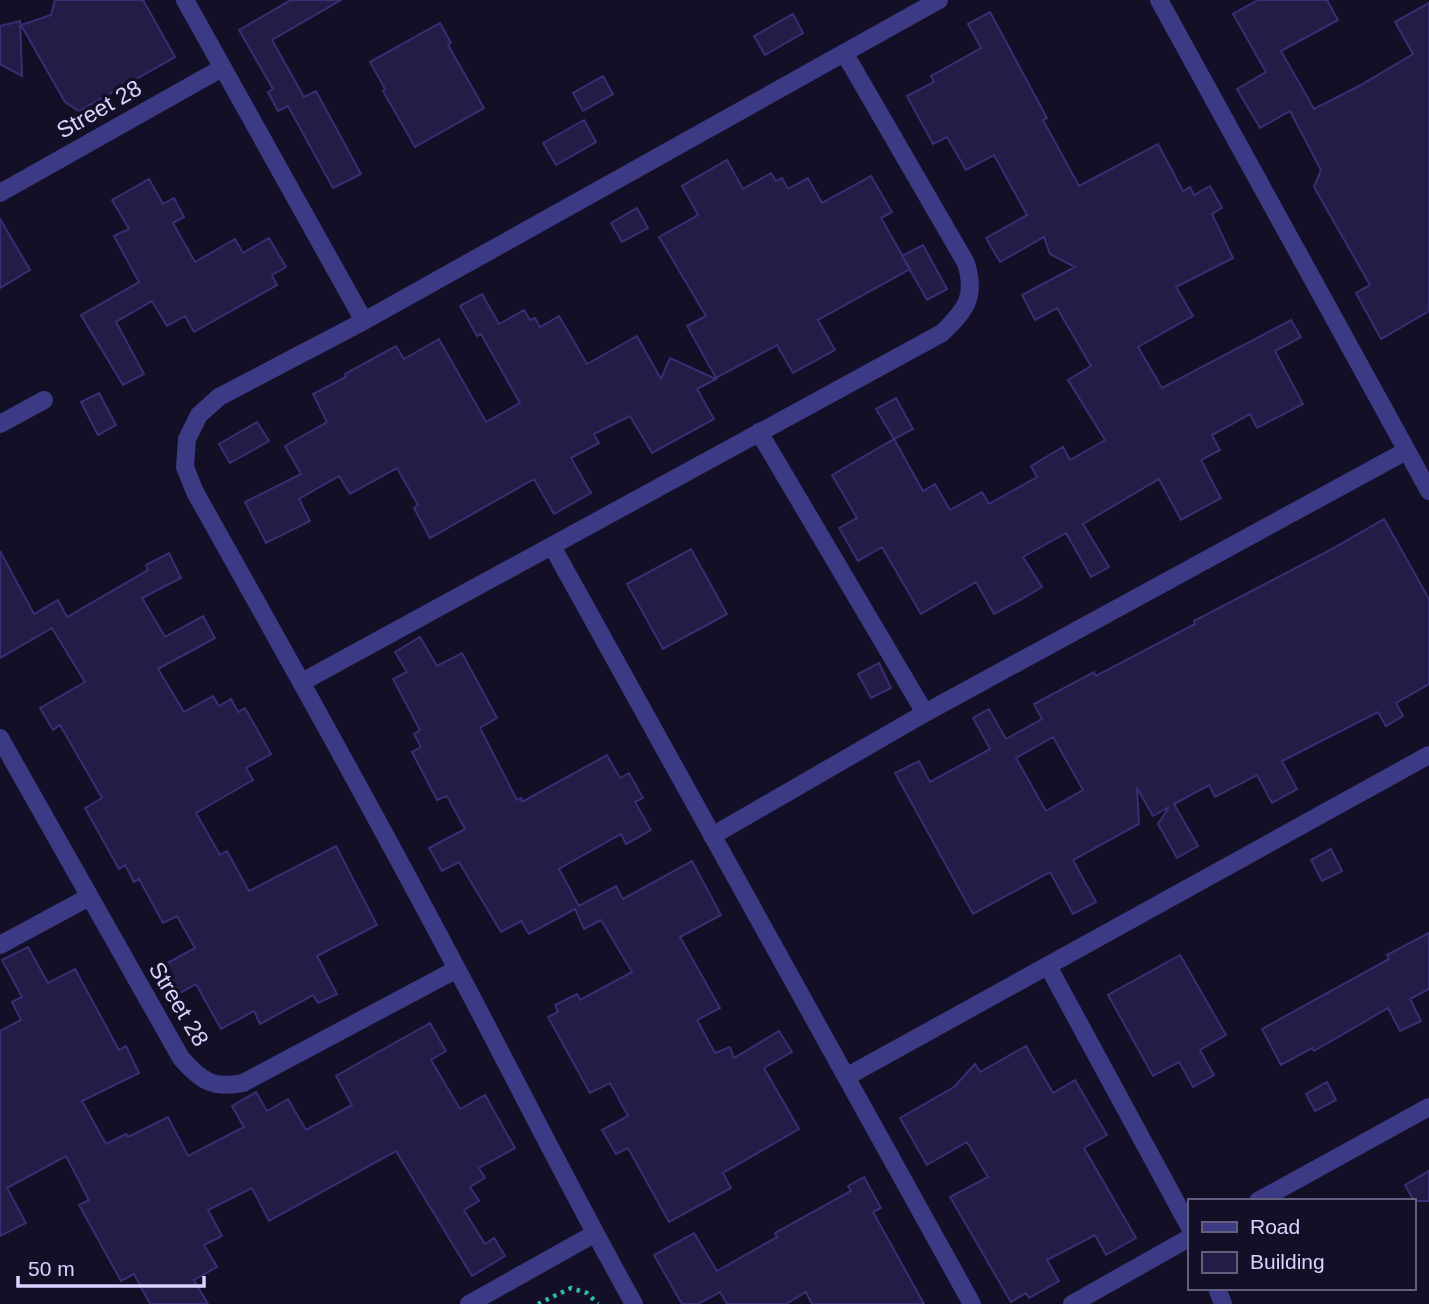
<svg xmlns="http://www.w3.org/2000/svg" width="1429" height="1304" viewBox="0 0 1429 1304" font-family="Arial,sans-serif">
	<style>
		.building { fill: #241b47; stroke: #3b2d73; stroke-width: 2; fill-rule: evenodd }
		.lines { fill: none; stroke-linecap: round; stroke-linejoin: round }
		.path { stroke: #2fb8b0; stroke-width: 4.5; stroke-dasharray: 3.5 5; stroke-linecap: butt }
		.minor { stroke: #3d3a85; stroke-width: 18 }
		.labels { text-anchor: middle; stroke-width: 7; stroke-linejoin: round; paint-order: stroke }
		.street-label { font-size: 23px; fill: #d9d4ff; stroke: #130f26 }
	</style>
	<rect width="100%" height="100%" fill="#130f26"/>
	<path class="building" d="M55,0H143L175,57L79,111L65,102L21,25L51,15Z
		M291,0H341L272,40L304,97L316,91L361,174L333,188L288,106L278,111L268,92L273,89L239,30Z
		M1258,0H1327L1338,20L1281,51L1314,109L1359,86L1413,54L1395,22L1429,3V311L1381,339L1356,293L1370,285L1314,187L1321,170L1290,111L1260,128L1237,89L1266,72L1233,14Z
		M990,12L1047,118L1043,120L1079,186L1158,144L1183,191L1190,187L1194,195L1210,186L1222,208L1212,214L1233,258L1176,287L1193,316L1138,347L1162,388L1291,320L1301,337L1275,351L1303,404L1257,428L1250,414L1212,435L1220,450L1201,460L1221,498L1181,520L1159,479L1083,524L1109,567L1091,577L1066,533L1023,557L1042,587L1022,599L994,614L976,582L921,614L882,547L858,561L839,528L857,518L832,475L894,439L923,491L935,484L950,510L982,492L989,504L1037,477L1031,466L1063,447L1070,460L1105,440L1068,380L1091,366L1057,308L1035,320L1022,295L1075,267L1050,254L1044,237L1000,262L986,238L1027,215L994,155L966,170L947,137L933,144L907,96L934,82L931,76L981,48L968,24Z
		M793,14L803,33L765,55L754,36Z
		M20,21L22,76L0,64V26Z
		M440,23L451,43L448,45L484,108L415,147L383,91L385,89L370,62Z
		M603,76L613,94L583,111L573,93Z
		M584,120L596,142L556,165L543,143Z
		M727,160L743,189L771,173L776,181L782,178L788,189L808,178L822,203L871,176L892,212L881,218L910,269L818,320L835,350L793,373L777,345L716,378L687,326L706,316L659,237L698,215L682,186Z
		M149,179L163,204L174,198L184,217L173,223L195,262L235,239L243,253L269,238L286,267L272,275L277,285L194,332L185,316L167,326L152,301L116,322L144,374L123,385L81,315L139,282L114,236L129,229L112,200Z
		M637,208L648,228L622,242L611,223Z
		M0,219L30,270L0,288Z
		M923,245L947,289L927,300L902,256Z
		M482,294L499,324L524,310L530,320L535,318L540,327L559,316L587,364L637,336L661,379L670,358L716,379L697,389L714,419L652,453L630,416L594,434L599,443L571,458L591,493L554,514L534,479L430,538L414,508L418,505L397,468L350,494L339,476L299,499L310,521L266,543L245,502L301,474L285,446L327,422L313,394L346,377L345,374L367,362L396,346L404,359L439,339L486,422L520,403L481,334L477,336L460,306Z
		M99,393L116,425L98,435L81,402Z
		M896,398L913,429L894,439L876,409Z
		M257,422L269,441L230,463L219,444Z
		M1384,519L1429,599V684L1396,703L1403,716L1386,726L1378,712L1282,761L1297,789L1272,803L1257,775L1215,797L1209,785L1174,804L1198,846L1177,858L1158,824L1169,807L1153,816L1137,788L1139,824L1073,860L1096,902L1073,914L1050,872L973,914L895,773L919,761L930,782L990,749L973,718L989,709L1006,739L1042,719L1034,704L1094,672L1096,676L1195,624L1194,621L1330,550ZM1053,737L1083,790L1046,811L1016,758Z
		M691,549L727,614L663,649L627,584Z
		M0,551L34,614L58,600L67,617L148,570L146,565L169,553L181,578L142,598L165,637L203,616L215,638L158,669L184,712L213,696L219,706L231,699L238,712L245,708L271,754L246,768L253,780L196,813L220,855L227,851L249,891L336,846L377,925L317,956L337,994L318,1003L313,995L260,1024L254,1011L221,1029L196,984L180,993L164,965L195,948L177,916L163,923L139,879L134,882L125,865L119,869L85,808L102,798L60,725L53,730L40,708L85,682L52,628L0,658Z
		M420,637L437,666L462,653L497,718L480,728L517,800L521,798L522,802L607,755L620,778L629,773L643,798L635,802L651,830L626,844L621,834L559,869L579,906L616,886L623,899L692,861L721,915L680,937L720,1008L697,1020L715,1053L730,1047L734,1058L779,1031L792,1052L764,1068L799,1129L723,1173L731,1188L669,1222L628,1148L616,1154L602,1130L628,1116L610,1083L590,1093L548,1017L558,1012L555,1005L577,994L580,1000L632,972L601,920L584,929L575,909L529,934L521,921L501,932L459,862L442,871L429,848L465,829L447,796L437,800L412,752L421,747L414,734L420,730L393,679L407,672L395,652Z
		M879,663L891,688L871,698L858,674Z
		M1331,849L1342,871L1322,881L1311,860Z
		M1429,933V989L1410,999L1421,1021L1400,1031L1388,1008L1314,1051L1312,1048L1281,1065L1262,1029L1389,959L1387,955Z
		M28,947L48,983L75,969L119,1050L126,1046L139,1073L82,1101L106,1144L126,1134L128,1137L168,1117L188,1156L244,1127L232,1106L256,1092L267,1111L288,1099L306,1130L352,1105L336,1076L430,1023L446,1051L431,1060L460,1109L485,1095L515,1148L479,1168L485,1178L470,1187L479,1201L464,1210L485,1244L494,1238L505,1256L472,1276L396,1151L269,1221L252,1188L208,1210L222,1236L204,1245L217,1267L194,1280L208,1304H150L134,1274L121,1281L79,1205L89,1200L66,1156L7,1188L26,1223L0,1236V1031L21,1020L12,1002L22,997L2,960Z
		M1180,955L1226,1035L1200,1050L1214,1075L1193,1087L1179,1062L1153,1076L1108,995Z
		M1026,1046L1053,1093L1075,1080L1107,1135L1084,1148L1136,1238L1106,1255L1095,1235L1047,1260L1059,1281L1029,1298L1026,1293L1011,1302L950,1197L988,1177L967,1142L927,1165L900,1118L954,1087L975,1064L980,1072Z
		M1327,1082L1336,1100L1315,1111L1306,1094Z
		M1429,1171V1201H1414L1405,1185Z
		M864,1177L881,1208L873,1212L924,1304H812L806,1292L786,1304H727L720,1292L698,1304H682L654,1255L694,1233L717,1271L777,1237L775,1233L851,1191L848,1186Z"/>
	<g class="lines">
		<path class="path" d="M538,1304L571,1288L587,1293L598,1304"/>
		<path class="minor" d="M185,0L364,321
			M1159,0L1429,491
			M0,193L222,68
			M0,424L44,400
			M759,432L925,713
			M552,546L972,1304
			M302,682L942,333C967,309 976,296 966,263L845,54
			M0,738L181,1058C201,1081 213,1089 243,1083L457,969
			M712,836L925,713L1406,451
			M0,945L89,897
			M1048,966L1189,1226
			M846,1077L1429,755
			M1258,1201L1429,1107
			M1217,1288L1223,1304
			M469,1304L594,1234
			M634,1304C573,1195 517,1082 458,971C373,810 284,651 195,492L185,467L187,439L199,415L219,397L364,321L939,0
			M1072,1304L1189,1238"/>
	</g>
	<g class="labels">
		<g class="street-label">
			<text transform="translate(99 109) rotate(-30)" y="8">Street 28</text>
			<text transform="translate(179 1004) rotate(59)" y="8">Street 28</text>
		</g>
	</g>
	<rect x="1188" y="1199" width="228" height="91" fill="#130f26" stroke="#625e7d" stroke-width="2"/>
	<rect x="1202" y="1222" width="35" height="10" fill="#3d3a85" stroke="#625e7d" stroke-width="2"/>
	<text x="1250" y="1234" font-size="21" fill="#d9d4ff">Road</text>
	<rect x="1202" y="1252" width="35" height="21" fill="#241b47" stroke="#625e7d" stroke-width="2"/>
	<text x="1250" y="1269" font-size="21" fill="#d9d4ff">Building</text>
	<path d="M18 1276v10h186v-10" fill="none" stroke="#d9d4ff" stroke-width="3.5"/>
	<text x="28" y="1276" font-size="21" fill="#d9d4ff" stroke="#130f26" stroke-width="5" paint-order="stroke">50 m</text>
</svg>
